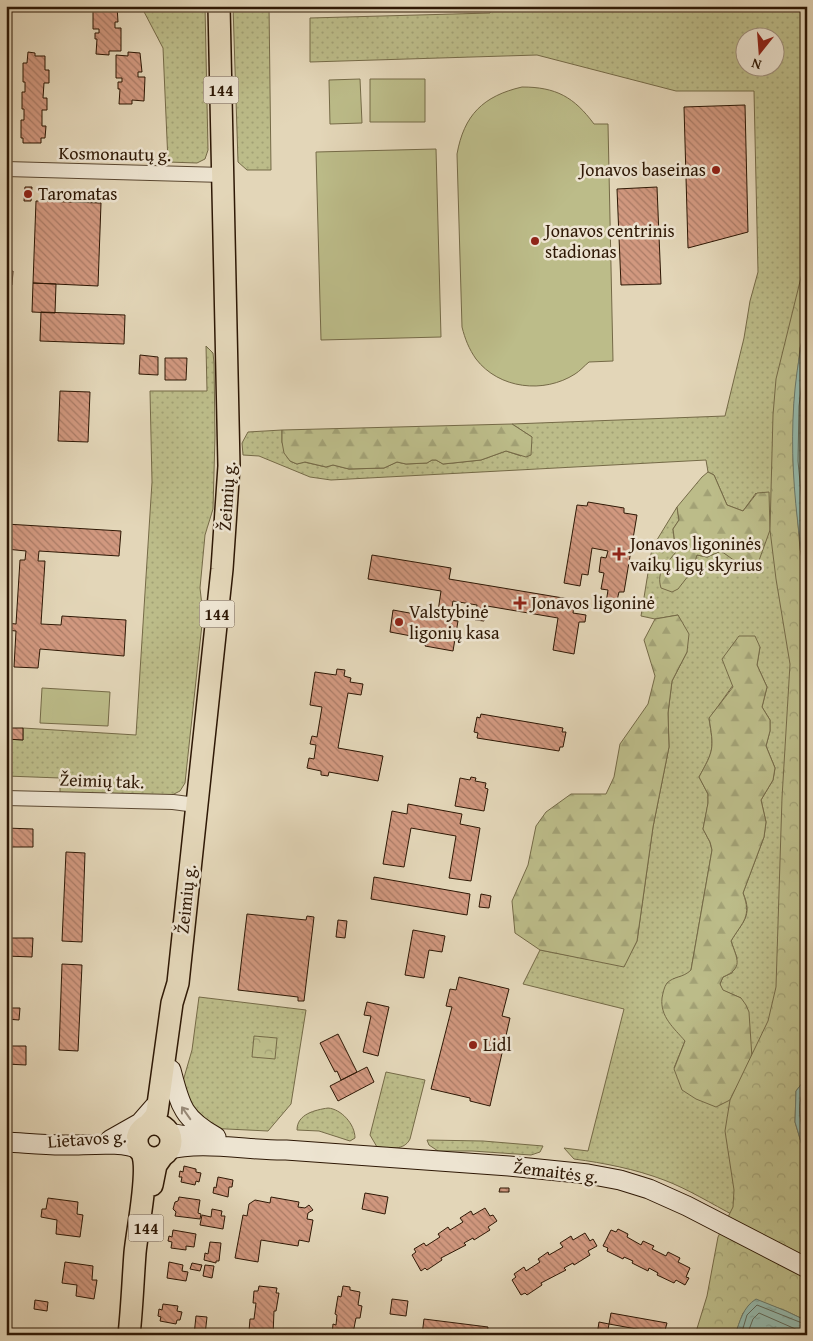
<svg xmlns="http://www.w3.org/2000/svg" width="813" height="1341" viewBox="0 0 813 1341" font-family="'Gentium Book Plus',serif">
	<style>
		.grass { fill: url(#grass-dots); stroke: #756a47; fill-rule: evenodd }
		.forest { fill: url(#forest-firs); stroke: #756a47 }
		.park { fill: url(#park-crowns); stroke: #756a47 }
		.garden { fill: #bcbc89; stroke: #756a47 }
		.water { fill: url(#water-ripples); stroke: #6c7969 }
		.lines { fill: none; stroke-linecap: round; stroke-linejoin: round }
		.shore { stroke: #626858; stroke-width: 1 }
		.building { fill: url(#building-back-hatch); stroke: #2e1805 }
		.street-casing { stroke: #5b4832; stroke-width: 16 }
		.secondary-casing { stroke: #2e1805; stroke-width: 21 }
		.primary-casing { stroke: #2e1805; stroke-width: 24 }
		.street { stroke: #ede4d1; stroke-width: 14 }
		.secondary { stroke: #ede4d1; stroke-width: 19 }
		.primary { stroke: #e3d6b8; stroke-width: 21 }
		.oneway { stroke: #978875 }
		.poi-dot { fill: #8f2418; stroke: #ede4d1; stroke-width: 2 }
		.labels { text-anchor: middle; stroke-width: 5; stroke-linejoin: round; paint-order: stroke }
		.shield { fill: #ede4d1; stroke: #675542; stroke-width: 1 }
		.shield-label { font-size: 16px; font-weight: bold; fill: #2e1805 }
		.street-label { font-size: 18px; fill: #2e1805; stroke: #ede4d1 }
		.poi-label { font-size: 18px; fill: #2e1805; stroke: #ede4d1; text-anchor: start }
	</style>
	<defs>
		<pattern id="grass-dots" width="8" height="8" patternUnits="userSpaceOnUse" patternTransform="scale(1.25)"><rect width="8" height="8" fill="#bcbc89"/><path d="M2 2h.1M6 6h.1" fill="none" stroke="#a2a175" stroke-width="1.8" stroke-linecap="round"/></pattern>
		<pattern id="forest-firs" width="22" height="20" patternUnits="userSpaceOnUse" patternTransform="scale(1.25)"><rect width="22" height="20" fill="#bcbc89"/><path d="M5 1l3.5 6h-7zM16 11l3.5 6h-7z" fill="#a2a175"/></pattern>
		<pattern id="park-crowns" width="20" height="18" patternUnits="userSpaceOnUse" patternTransform="scale(1.25)"><rect width="20" height="18" fill="#bcbc89"/><path d="M2 6a3 3 0 1 1 6 0M12 15a3 3 0 1 1 6 0" fill="none" stroke="#a2a175"/></pattern>
		<pattern id="water-ripples" width="26" height="14" patternUnits="userSpaceOnUse" patternTransform="scale(1.25)"><rect width="26" height="14" fill="#95b9ac"/><path d="M2 4q2-2 4 0t4 0M15 11q2-2 4 0t4 0" fill="none" stroke="#819e92"/></pattern>
		<pattern id="building-back-hatch" width="6" height="6" patternUnits="userSpaceOnUse" patternTransform="scale(1.25)"><rect width="6" height="6" fill="#d1987f"/><path d="M-1 5l2 2M0 0l6 6M5-1l2 2" fill="none" stroke="#aa7b66"/></pattern>
	</defs>
	<rect width="100%" height="100%" fill="#e3d6b8"/>
	<filter id="stains"><feTurbulence type="fractalNoise" baseFrequency=".004" numOctaves="4"/><feColorMatrix values="0 0 0 0 .2 0 0 0 0 .09 0 0 0 0 .02 0 0 0 .5 -.17"/></filter>
	<radialGradient id="worn" r=".72"><stop offset=".6" stop-color="#630" stop-opacity="0"/><stop offset="1" stop-color="#630" stop-opacity=".3"/></radialGradient>
	<path class="grass" d="M141,6H205L208,150L205,159L197,163L168,162L163,48Z
		M233,6H269L271,170H247L238,162Z
		M513,6H807V322C784,407 792,500 807,585V1077L796,1091L795,1122L807,1162L735,1216C712,1204 688,1189 664,1180C635,1169 604,1163 574,1159L564,1148L588,1151L624,1009L523,984L540,950L624,966L637,941L653,827L669,747L668,713L672,681L687,652L678,615L655,619L641,616L652,548L677,507L679,520L673,529L676,552L660,572L692,571L697,555L707,557L721,551L735,560L743,567L757,566L760,556L756,493L743,511L727,505L714,475L708,472L706,460L331,480L310,477L259,456L243,455L242,443L248,432L282,430V442L290,461L297,464L304,462L326,467L333,465L349,469L384,468L397,462L406,464L427,463L432,460H436L443,464L453,463L481,460L506,451L521,456L532,437L512,424L725,416L744,338L750,301L758,272L754,91H676L537,55L310,62V18L490,13L491,10L513,8ZM746,38H776V68H746ZM760,647L757,665L767,687L762,707L770,720V731L766,746L775,768L773,780L761,800L766,822L764,837L743,893C753,916 743,921 731,941L737,958L732,973L723,977L720,984L722,990L741,998L674,1068L685,1041L673,979L686,975L691,970L712,850L710,842L703,829L708,804V794L699,777C714,750 714,749 709,719Z
		M206,346L213,353L214,363L215,436L213,509L205,535L200,588L203,615L185,783L180,791L172,795L60,793V778L6,776V739L23,740V728L136,735L152,482L150,391H207Z
		M199,997L306,1010L291,1104L268,1131L206,1128L181,1088L192,1050Z
		M386,1072L425,1080L410,1139C404,1151 390,1148 377,1147L370,1135Z
		M328,1108C341,1109 355,1124 355,1138L350,1141L319,1131L297,1130C297,1114 315,1110 328,1108Z
		M427,1140L483,1141L543,1146L540,1152L531,1155L472,1151H438L429,1145Z"/>
	<path class="forest" d="M512,424L532,437L531,455L526,457L506,451L481,460L453,463L443,464L436,460H432L427,463L406,464L397,462L384,468L349,469L333,465L326,467L305,462L297,464L290,461L284,453L282,442V430Z
		M708,472L714,475L727,505L743,511L757,493L769,492L770,530L757,566L749,571L721,551L707,557L697,555L692,571L678,589L672,592L661,588C656,571 666,565 676,552L673,529L679,520L677,507L702,477Z
		M678,615L689,634L687,652L672,681L668,713L669,747L653,827L637,941L624,967L540,950L515,933L512,901L528,865L536,826L546,812L571,794H606L614,777L620,744L648,704L655,676L644,640L655,619Z
		M739,636H755L760,647L757,665L767,687L762,707L770,720V731L766,746L775,768L773,780L761,800L766,822L764,837L743,893C752,917 743,921 731,941C737,959 744,968 723,977L720,984L723,990L741,998L746,1005L749,1012L752,1058L730,1100L716,1107L696,1099L682,1090L674,1069L685,1041C674,1028 660,1017 662,998C663,993 664,987 667,983C674,976 683,978 691,970L712,850L710,842L703,829L708,803V794L699,777C714,750 714,749 709,718L733,687L722,659Z"/>
	<path class="park" d="M807,253V322L800,348L794,405L793,461L800,549L807,585V1077L796,1091L795,1122L807,1162V1321L786,1311L756,1300L743,1313L735,1335H695L707,1296L718,1237L733,1207L734,1190L725,1131L730,1100L768,1021L776,987L782,798L790,664L776,579L770,530L773,415L776,379Z
		M254,1036L277,1038L275,1059L252,1057Z"/>
	<path class="garden" d="M360,79L362,123L330,124L329,80Z
		M370,79H425V122H370Z
		M522,87C556,87 574,97 594,124H608L613,361L589,362C584,366 580,371 575,374C544,394 499,389 476,359C469,349 465,339 462,327L457,154C464,115 483,96 522,87Z
		M436,149L441,337L321,340L316,152Z
		M42,688L110,692L108,726L40,723Z"/>
	<path class="water" d="M807,322V585C792,500 784,407 807,322Z
		M807,1077V1162L795,1122L796,1091Z
		M756,1299L786,1311L807,1321V1335H735C740,1321 743,1307 756,1299Z"/>
	<g class="lines">
		<path class="shore" d="M807,342L799,406L798,461L807,556
			M807,394L804,461L807,491
			M807,1085C794,1102 801,1126 807,1145
			M741,1335L747,1315L757,1305L807,1325
			M747,1335L753,1319L759,1313L800,1331L807,1332"/>
	</g>
	<path class="building" d="M93,6H117L118,22H115V28H121V51H109V55L96,54L97,39H95V33H99V29H93Z
		M28,52L35,53V56H45V70H49V83H44L43,98H47V110H42V126H46L45,138H41V143H23V138H21V120H24V109H22V92H25V82H23V63H27Z
		M128,52L140,53L142,72H138V77H145L144,101L132,100V104H119L120,89H118V82H122V78H116V55L128,56Z
		M745,105L748,232L688,248L684,107Z
		M25,187H32L31,201H24Z
		M657,187L661,284L621,285L617,189Z
		M36,201L101,203L98,286L33,283Z
		M6,271H13L12,285H6Z
		M33,283L56,284L55,313L32,312Z
		M41,312L125,315L124,344L40,341Z
		M140,355L158,357V375L139,374Z
		M165,358H187L186,380H165Z
		M60,391L90,392L88,442L58,441Z
		M588,502L624,508V513L637,515L624,592H619L616,605L606,603L608,590L601,589L604,573L599,572L601,557L606,558L608,551L592,548L588,575L582,574L580,586L564,583L577,505L587,506Z
		M6,524L121,531L119,556L39,551L38,561H45L41,624L61,625L62,616L126,620L124,656L40,649L38,668L14,667L16,631L6,630V623L16,624L20,560H25L26,551L6,549Z
		M372,555L451,568L449,579L575,600L573,613L586,615L585,622H579L574,654L553,650L558,618L487,606L484,621L475,620L477,605L453,601L450,620L458,621L453,651L425,646L427,637L422,636V638L390,632L393,610L437,618L441,591L368,579Z
		M337,669L345,670L344,676L351,678L350,682L363,684L361,695L348,693L338,748L383,756L378,781L329,772L328,776L321,775V771L307,768L309,758L314,759L316,745L310,744L312,736L317,737L322,707L310,705L315,672L336,675Z
		M481,714L563,728L562,732H566L563,747H560L559,751L477,738L478,733L474,732L477,717L480,718Z
		M6,728H23V740L6,739Z
		M471,777L476,778L475,781L486,783L485,788L488,789L484,811L455,806L460,778L470,780Z
		M408,804L462,814L460,824L480,828L471,881L449,878L456,836L411,828L404,867L383,864L392,811L407,814Z
		M6,828L33,829V847H6Z
		M66,852L85,853L82,942L62,941Z
		M374,877L470,894L467,915L371,899Z
		M481,894L491,896L489,908L479,907Z
		M247,914L306,920L307,916L314,917L304,1001H298V997L238,990Z
		M338,920L347,921L345,938L336,937Z
		M413,930L445,936L442,952L429,950L424,978L405,975Z
		M6,938H33L32,957L6,956Z
		M62,964L82,965L78,1051L59,1050Z
		M459,977L509,989L502,1016L510,1018L490,1106L470,1101V1098L431,1089L452,1007L446,1006L450,989L456,990Z
		M367,1002L389,1007L378,1056L363,1052L371,1016L364,1015Z
		M6,1008H20L19,1020L6,1019Z
		M338,1034L357,1072L341,1080L337,1071L335,1072L320,1043Z
		M6,1046H26V1065L6,1064Z
		M367,1067L374,1082L338,1101L330,1086Z
		M184,1166L196,1169V1172L201,1173L199,1182L196,1181L195,1185L181,1182L182,1177H179L180,1171L183,1172Z
		M218,1177L233,1180L232,1187H229L228,1197L213,1193L214,1187L216,1188Z
		M500,1188H509V1192H499Z
		M365,1193L388,1197L385,1214L362,1209Z
		M179,1197L200,1200L198,1213L201,1214L200,1219L175,1216L176,1212L173,1209L175,1202L178,1201Z
		M271,1197L299,1202L298,1207L305,1208L309,1205L313,1210L308,1213L307,1219L313,1220L309,1242L299,1240L298,1246L261,1240L258,1262L235,1258L243,1215L247,1216L249,1204L255,1200L270,1203Z
		M48,1198L78,1202L77,1214L83,1215L80,1237L56,1234L57,1220L41,1217L42,1209H46Z
		M485,1208L490,1216L493,1215L497,1221L488,1227L490,1230L474,1240L473,1238L464,1243L466,1245L441,1258L442,1260L427,1270L425,1268L421,1271L412,1255L416,1252L414,1249L424,1243L426,1246L440,1237L438,1234L448,1227L450,1230L463,1222L460,1218L471,1211L473,1215Z
		M212,1209L222,1211L221,1216H225L223,1229L200,1225L202,1215L211,1217Z
		M618,1229L628,1234L627,1237L641,1245L643,1241L654,1246L652,1249L666,1256L668,1252L680,1258L678,1262L690,1268L686,1277L689,1278L685,1285L676,1280L674,1283L657,1275L658,1273L649,1268L648,1271L632,1263L633,1261L624,1257L623,1259L607,1251L608,1248L603,1246L611,1230L616,1232Z
		M173,1230L196,1234L194,1247L186,1246V1250L171,1248L172,1242L168,1241L169,1236L172,1237Z
		M585,1233L590,1241L593,1239L597,1246L588,1251L590,1255L574,1265L573,1263L564,1268L566,1270L541,1283L542,1285L527,1295L525,1293L521,1295L512,1280L516,1277L514,1274L524,1267L526,1271L540,1262L538,1259L548,1252L549,1255L563,1247L560,1243L571,1236L573,1240Z
		M210,1242L221,1243L219,1261H216V1263L204,1260L205,1253L208,1254Z
		M65,1262L93,1266L92,1280H97L94,1299L76,1296L77,1285L62,1283Z
		M169,1262L183,1265L182,1271L188,1272L186,1281L167,1278Z
		M192,1263L202,1265L200,1271L190,1269Z
		M205,1265L214,1266L212,1278L203,1276Z
		M259,1286L277,1288L276,1293H279L276,1311H274L273,1335H252V1331H249L250,1319H254L256,1303H253L254,1291H258Z
		M343,1286L350,1287V1290L360,1292L358,1305L362,1306L360,1318H356L353,1333L357,1335H332L333,1324L336,1325L337,1315L335,1314L338,1296L341,1297Z
		M392,1299L408,1301L406,1316L390,1314Z
		M35,1300L48,1302L47,1311L34,1309Z
		M163,1304L178,1306L177,1311L182,1312L180,1320H177L176,1324L160,1321L161,1317L158,1316L159,1309L162,1310Z
		M611,1313L667,1323L664,1334L609,1324Z
		M196,1316L207,1317L205,1335H194Z
		M424,1319L488,1327L487,1335H422Z
		M599,1322L609,1324L607,1335H597Z"/>
	<g class="lines">
		<g class="street-casing">
			<path id="street" d="M6,169L223,175
				M6,798L173,802L196,805"/>
		</g>
		<g class="secondary-casing">
			<path id="secondary" d="M171,1070C180,1105 182,1118 216,1137
				M168,1132L174,1134L199,1138
				M110,1140L140,1123L154,1107
				M6,1142C25,1143 43,1145 62,1145C81,1146 124,1140 140,1150
				M168,1150C199,1140 252,1151 286,1150L509,1166L588,1174L620,1180L649,1189L687,1206L807,1268"/>
		</g>
		<g class="primary-casing">
			<path id="primary" d="M137 1141a17 17 0 1 1 34 0a17 17 0 1 1-34 0Z
				M148,1125L155,1117L157,1112L172,1003L178,983L222,569L229,466L219,6
				M152,1185L156,1165L163,1155
				M129,1335C132,1308 133,1280 135,1253C137,1230 150,1171 142,1153"/>
		</g>
		<use href="#street" class="street"/>
		<use href="#secondary" class="secondary"/>
		<use href="#primary" class="primary"/>
	</g>
	<defs><path id="oneway-shaft" d="M-6 0H5M1.5-3L5.5 0L1.5 3" fill="none" stroke-width="1.6" stroke-linecap="round" stroke-linejoin="round" transform="scale(1.25)"/></defs>
	<use class="oneway" href="#oneway-shaft" transform="translate(186 1113) rotate(-125)"/>
	<g class="poi-dot">
		<circle cx="716" cy="170" r="5"/>
		<circle cx="28" cy="194" r="5"/>
		<circle cx="535" cy="241" r="5"/>
		<path d="M616.5 546.5h5v5h5v5h-5v5h-5v-5h-5v-5h5z"/>
		<path d="M517.5 595.5h5v5h5v5h-5v5h-5v-5h-5v-5h5z"/>
		<circle cx="399" cy="622" r="5"/>
		<circle cx="473" cy="1045" r="5"/>
	</g>
	<g class="labels">
		<g class="shield">
			<rect x="203.5" y="76.5" width="35" height="27" rx="4"/>
			<rect x="199.5" y="600.5" width="35" height="27" rx="4"/>
			<rect x="128.5" y="1214.5" width="35" height="27" rx="4"/>
		</g>
		<g class="shield-label">
			<text x="221" y="96">144</text>
			<text x="217" y="620">144</text>
			<text x="146" y="1234">144</text>
		</g>
		<g class="street-label">
			<text transform="translate(115 154) rotate(1)" y="6">Kosmonautų g.</text>
			<text transform="translate(227 496) rotate(-86)" y="6">Žeimių g.</text>
			<text transform="translate(102 781) rotate(2)" y="6">Žeimių tak.</text>
			<text transform="translate(186 899) rotate(-84)" y="6">Žeimių g.</text>
			<text transform="translate(87 1139) rotate(-4)" y="6">Lietavos g.</text>
			<text transform="translate(556 1172) rotate(7)" y="6">Žemaitės g.</text>
		</g>
		<g class="poi-label">
			<text x="706" y="176" text-anchor="end">Jonavos baseinas</text>
			<text x="38" y="200">Taromatas</text>
			<text x="545" y="237">Jonavos centrinis<tspan x="545" dy="21">stadionas</tspan></text>
			<text x="630" y="550">Jonavos ligoninės<tspan x="630" dy="21">vaikų ligų skyrius</tspan></text>
			<text x="531" y="609">Jonavos ligoninė</text>
			<text x="409" y="618">Valstybinė<tspan x="409" dy="21">ligonių kasa</tspan></text>
			<text x="483" y="1051">Lidl</text>
		</g>
	</g>
	<rect width="813" height="1341" fill="none" stroke="#e3d6b8" stroke-width="25"/>
	<rect x="8" y="8" width="798" height="1326" fill="none" stroke="#2e1805" stroke-width="2.5"/>
	<rect x="12" y="12" width="788" height="1316" fill="none" stroke="#2e1805"/>
	<g transform="translate(760 52) rotate(197)"><circle r="24" fill="#ede4d1" stroke="#a1927f"/>
	<path d="M0-4L9 19L0 12L-9 19Z" fill="#8f2418"/>
	<text y="-8" font-size="14" font-weight="bold" text-anchor="middle" fill="#2e1805">N</text>
	</g>
	<rect width="100%" height="100%" filter="url(#stains)"/>
	<rect width="100%" height="100%" fill="url(#worn)"/>
</svg>
